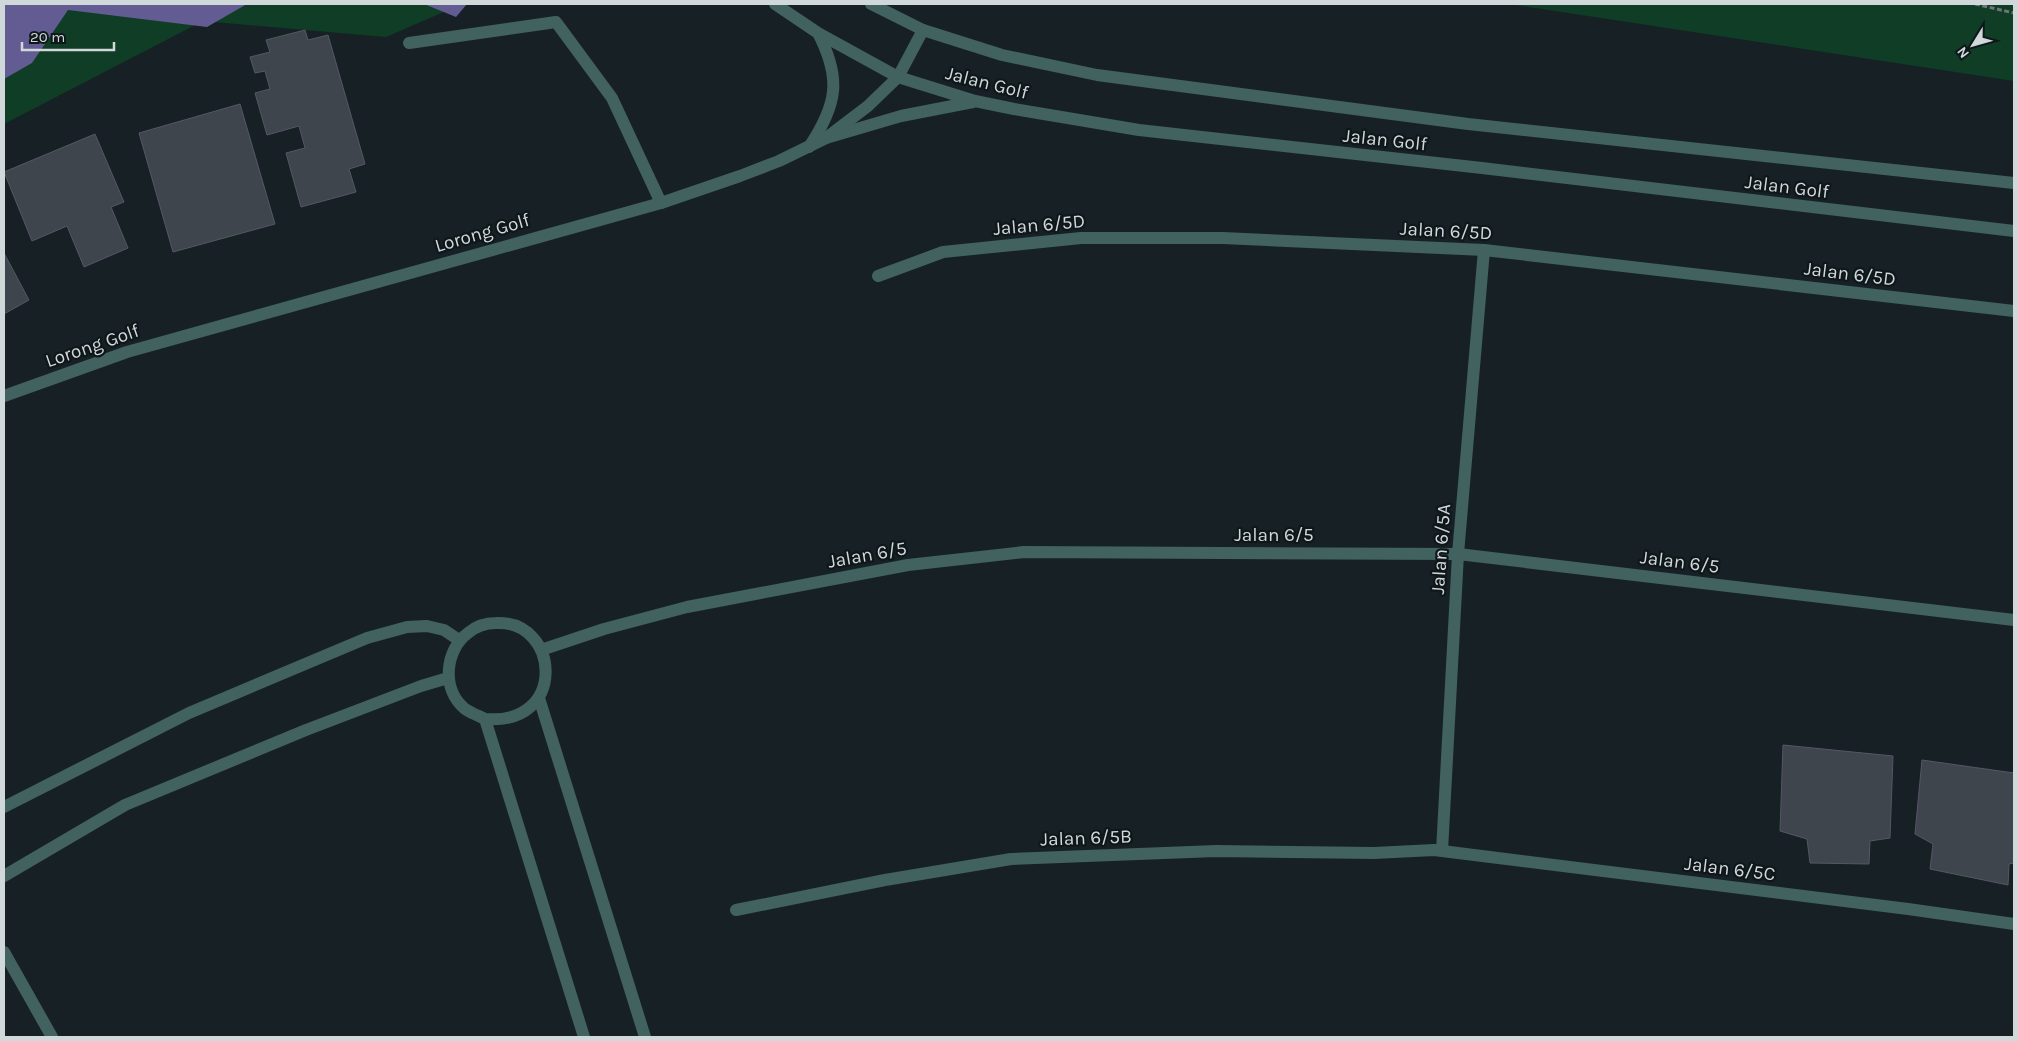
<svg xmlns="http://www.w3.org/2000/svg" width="2018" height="1041" viewBox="0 0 2018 1041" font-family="Karla,sans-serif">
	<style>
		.green { fill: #0f3d25 }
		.water { fill: #625c92 }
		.building { fill: #3f454d; stroke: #535961 }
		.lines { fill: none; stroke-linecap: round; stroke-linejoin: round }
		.path { stroke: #6d7679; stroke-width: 3; stroke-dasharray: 5 2.5; stroke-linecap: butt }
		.service { stroke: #41625f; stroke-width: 12 }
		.minor { stroke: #41625f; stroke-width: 12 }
		.tertiary { stroke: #41625f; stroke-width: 12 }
		.labels { text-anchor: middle; stroke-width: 4.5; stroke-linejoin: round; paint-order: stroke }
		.street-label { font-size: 19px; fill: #d1d8da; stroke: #0e181b }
	</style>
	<rect width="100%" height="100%" fill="#172125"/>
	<path class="green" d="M4,4H462L386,37L203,21L4,124Z
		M1509,4H2014V81Z"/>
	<path class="water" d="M4,4H247L207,27L68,10L32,63L4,79Z
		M424,4H467L456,17Z"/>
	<path class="building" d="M305,30L308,40L328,35L365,164L349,169L356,192L301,207L286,153L305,148L299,126L267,135L255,93L270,89L265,71L255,73L250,57L270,52L266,40Z
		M240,104L275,224L173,252L139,133Z
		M95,134L124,202L111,207L128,248L84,267L67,226L32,241L4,172Z
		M4,253L29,300L4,314Z
		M1783,745L1893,756L1890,838L1870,841L1869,864L1810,863L1807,839L1780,831Z
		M1922,760L2014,773V863L2009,864L2008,885L1930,869L1933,844L1915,834Z"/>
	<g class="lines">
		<path class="path" d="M1975,4L2014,13"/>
		<path class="service" d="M409,43L556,22L612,98L661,203
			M4,807L189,713L367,638L407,627L427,626L444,630L459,640"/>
		<path class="minor" d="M878,276L943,252L1081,238H1223L1484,250L2014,311
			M4,396L127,352L661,203L740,176L779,161L826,138L868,106L898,77L923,30
			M541,650L604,629L687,607L908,565L1024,552L1458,554L2014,620
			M539,698L645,1037
			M485,719C568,726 560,620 496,623C485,623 476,626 468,633C445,650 441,689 465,709C471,713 479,716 485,719L584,1037
			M1442,851L1458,554L1484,250
			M4,876L125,805L306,730L421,686L448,678
			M736,910L885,880L1011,859L1216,851L1374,853L1434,850L1908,909L2014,924
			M4,952L52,1037"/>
		<path class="tertiary" d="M775,4L818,33L898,77L975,101L1014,109L1139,130L1482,168L2014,231
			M871,4L923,30L1002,55L1097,75L1468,124L2014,183
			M826,138L901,116L973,102
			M809,147C837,105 842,79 818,33"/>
	</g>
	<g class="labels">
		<g class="street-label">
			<text transform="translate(987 82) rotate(14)" y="7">Jalan Golf</text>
			<text transform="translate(1385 139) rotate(6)" y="7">Jalan Golf</text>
			<text transform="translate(1787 186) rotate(7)" y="7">Jalan Golf</text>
			<text transform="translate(1039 224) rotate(-5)" y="7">Jalan 6/5D</text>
			<text transform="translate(1446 230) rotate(3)" y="7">Jalan 6/5D</text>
			<text transform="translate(482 232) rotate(-16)" y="7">Lorong Golf</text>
			<text transform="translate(1850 273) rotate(7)" y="7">Jalan 6/5D</text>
			<text transform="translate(92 345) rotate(-19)" y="7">Lorong Golf</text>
			<text x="1274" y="541">Jalan 6/5</text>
			<text transform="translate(1440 549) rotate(-86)" y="7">Jalan 6/5A</text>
			<text transform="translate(867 554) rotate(-10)" y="7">Jalan 6/5</text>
			<text transform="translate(1680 561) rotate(7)" y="7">Jalan 6/5</text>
			<text transform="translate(1086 837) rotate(-2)" y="7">Jalan 6/5B</text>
			<text transform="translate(1730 868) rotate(7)" y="7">Jalan 6/5C</text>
		</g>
	</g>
	<rect width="2018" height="1041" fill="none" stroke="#d1d8da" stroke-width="10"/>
	<g transform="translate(1973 45) rotate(233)" stroke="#0e181b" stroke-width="4" paint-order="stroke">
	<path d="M0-4L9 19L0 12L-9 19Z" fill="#d1d8da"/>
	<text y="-8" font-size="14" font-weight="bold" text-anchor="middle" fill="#d1d8da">N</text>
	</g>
	<path d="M22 42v8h92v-8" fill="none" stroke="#d1d8da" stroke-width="2.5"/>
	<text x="30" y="42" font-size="15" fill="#d1d8da" stroke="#0e181b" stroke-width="4" paint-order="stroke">20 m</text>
</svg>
